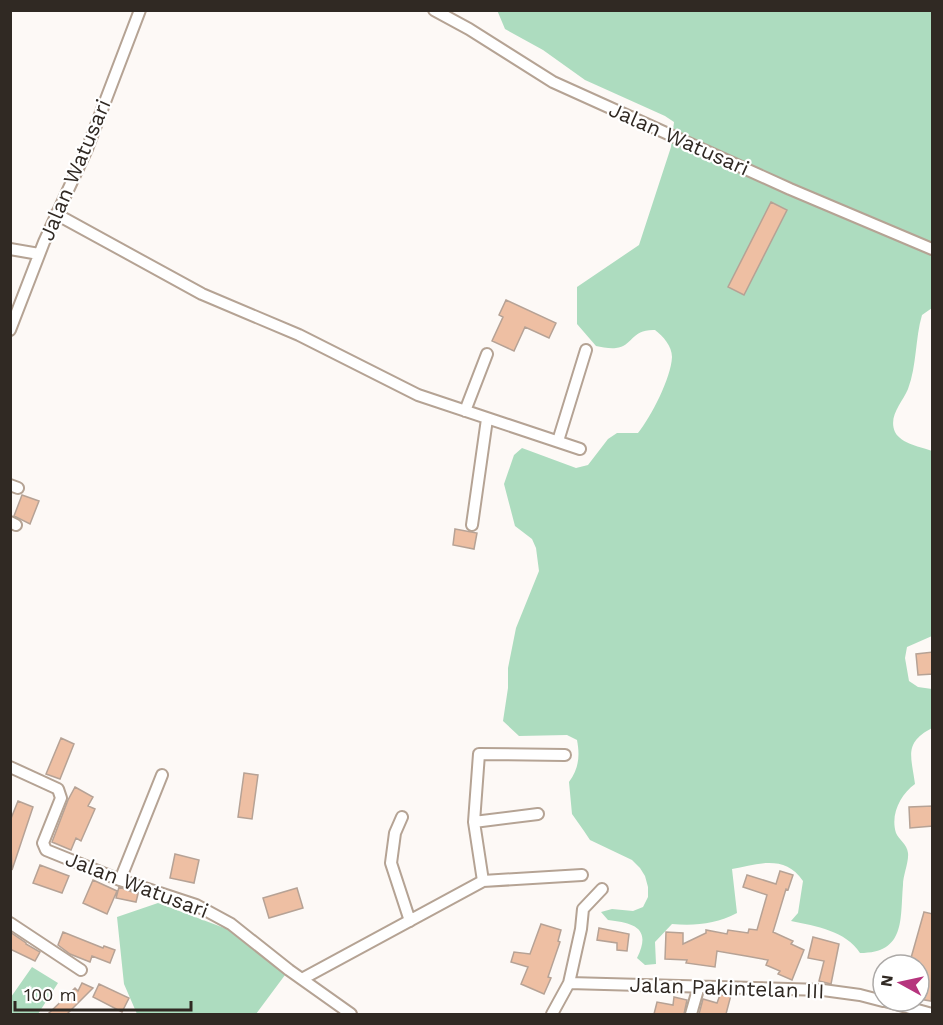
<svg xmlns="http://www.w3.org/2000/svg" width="943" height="1025" viewBox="0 0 943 1025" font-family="'Work Sans',sans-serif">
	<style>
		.green { fill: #addcbf }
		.building { fill: #eebfa3; stroke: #b6a295; stroke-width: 1.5 }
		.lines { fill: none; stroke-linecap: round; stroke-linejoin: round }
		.street-casing { stroke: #b5a394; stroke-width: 14 }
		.street { stroke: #fff; stroke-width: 10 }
		.labels { text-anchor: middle; stroke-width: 4.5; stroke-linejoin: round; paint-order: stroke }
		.street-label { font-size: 21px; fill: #302923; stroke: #fff }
	</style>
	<rect width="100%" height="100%" fill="#fdf9f6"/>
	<path class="green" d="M497,10L932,11V308L922,315C915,339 917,365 908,389C902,403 888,416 895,432C901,444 922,447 932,451V636L907,647L905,658L909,681L918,687L932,689V728C904,743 911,755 915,784C901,794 890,814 896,833C899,840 907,844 908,853C909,862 903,875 903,885C900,919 906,953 860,953C846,931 816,926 791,921L798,913L803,881C785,854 758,864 732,869L737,913C716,924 695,926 672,924L655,942L656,964L645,965L637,958C652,928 634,923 608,920L601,912L612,909L633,911L643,907L648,897V887L645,876L640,868L632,860L590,840L584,831L572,814L569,782C579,768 580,756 577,740L567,735L519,736L503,721L508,688V668L516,628L539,571L536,548L532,539L515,526L504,484L514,455L522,448L576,468L588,465L608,439L617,433H638C651,417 671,378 672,357C672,346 663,336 655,330C631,329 633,346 616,348C610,349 602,347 596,346L577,324V287L639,245L671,147L674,122L665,116L585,80L543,50L505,29Z
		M158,903L227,929L285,975L256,1014H137L124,984L117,917Z
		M32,967L58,983L38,1014H11V997Z"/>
	<path class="building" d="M771,202L787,210L744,295L728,287Z
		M506,300L556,323L549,338L525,327L514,351L492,341L503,317L499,315Z
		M22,495L39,501L30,524L14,516Z
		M455,529L477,533L474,549L453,545Z
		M933,652V674L918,675L916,654Z
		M61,738L74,744L60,779L46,774Z
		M244,773L258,775L252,819L238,817Z
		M75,787L93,797L88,806L95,809L81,841L76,838L71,850L52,842L68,800Z
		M18,801L33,807L12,870L10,821Z
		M933,806V826L910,828L909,807Z
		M175,854L199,860L194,883L170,878Z
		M40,865L69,876L62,893L33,883Z
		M780,871L793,875L788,890L786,889L773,932L793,941L791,944L804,950L792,980L778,974L780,971L766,965L768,960L746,956L717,951L715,967L686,963L687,960L665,959L666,932L683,933V944L706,933V930L727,934L728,930L748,933L749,929L757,930L767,895L743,887L747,875L776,884Z
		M93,880L117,891L107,914L83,903Z
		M119,887L138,894L136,902L116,898Z
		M297,888L303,908L269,918L263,898Z
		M924,912L933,914L931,1001L919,999V965H909Z
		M541,924L561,930L558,941L560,942L548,977L551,978L544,994L521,984L528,967L511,962L514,952L530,954Z
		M599,928L629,934L627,951L617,950V943L597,940Z
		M10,932L26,943V944L40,952L35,961L10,949Z
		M63,932L103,948L104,946L115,950L110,963L92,956L90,962L70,954L58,945Z
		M813,937L839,944L831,984L819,981L824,961L808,958Z
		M82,983L93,988L67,1014H48L75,988L78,991Z
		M99,984L129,998L122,1012L93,997Z
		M720,995H731L726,1014H699L703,999L717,1003Z
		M674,997L687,1000L684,1014H654L657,1002L673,1005Z"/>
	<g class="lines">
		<g class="street-casing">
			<path id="street" d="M434,10L469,29L553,82L790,189L932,249
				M56,214L202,294L299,335L418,395L580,449
				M10,249L39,254
				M10,330L44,242L87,149L140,10
				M465,411L487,354
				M558,441L586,350
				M10,485L18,488
				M10,522L16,525
				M472,525L487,419
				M10,767L58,789L61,798L43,843L46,850L120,880L196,905L231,924L289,970L351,1014
				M402,817L395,833L391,863L410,921
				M474,822L538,814
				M120,880L162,775
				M483,881L474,822L479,754L565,755
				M10,923L81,970
				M302,979L483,881L582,875
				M569,983L823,990L860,995L883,1001
				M885,1001L932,1014
				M552,1014L569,983L581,929L583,909L602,889
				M691,1014L699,986"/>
		</g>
		<use href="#street" class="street"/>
	</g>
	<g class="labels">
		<g class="street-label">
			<text transform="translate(679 139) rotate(24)" y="7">Jalan Watusari</text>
			<text transform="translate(75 170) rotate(-67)" y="7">Jalan Watusari</text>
			<text transform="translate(137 885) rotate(21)" y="7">Jalan Watusari</text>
			<text transform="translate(727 988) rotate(2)" y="7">Jalan Pakintelan III</text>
		</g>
	</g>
	<rect width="943" height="1025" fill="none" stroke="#302923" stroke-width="24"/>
	<g transform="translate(901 983) rotate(278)"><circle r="28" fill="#ffffff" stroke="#aca9a7" stroke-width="1.5"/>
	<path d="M0-4.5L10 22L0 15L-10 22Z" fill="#b6347d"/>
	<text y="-9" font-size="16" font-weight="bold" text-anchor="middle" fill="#302923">N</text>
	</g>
	<path d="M15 1001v9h176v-9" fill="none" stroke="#302923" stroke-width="3"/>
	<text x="24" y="1001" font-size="18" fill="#302923" stroke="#ffffff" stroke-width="4.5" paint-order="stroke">100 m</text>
</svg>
